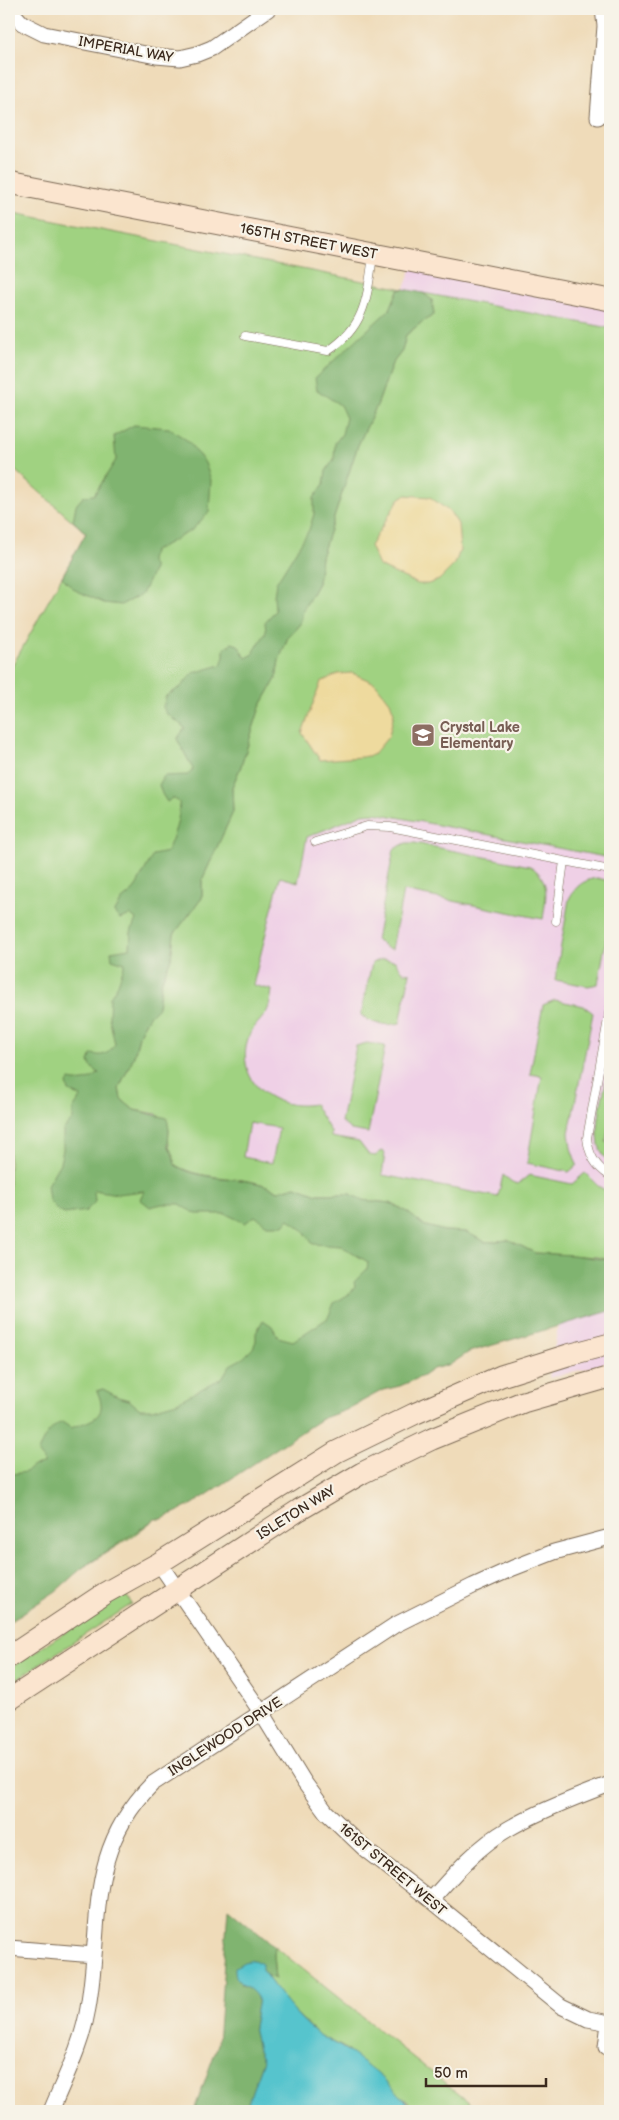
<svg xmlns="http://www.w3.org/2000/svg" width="619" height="2120" viewBox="0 0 619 2120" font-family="'Balsamiq Sans',sans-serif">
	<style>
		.built { fill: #efd0e6 }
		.green { fill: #a0d281; stroke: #6e7e50; fill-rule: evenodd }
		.forest { fill: #80b46f; stroke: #5e6f46 }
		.sand { fill: #eeda9e; stroke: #94825e }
		.water { fill: #57c4cd; stroke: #497776 }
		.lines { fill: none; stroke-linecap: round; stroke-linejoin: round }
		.lane-casing { stroke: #7a6854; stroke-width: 9 }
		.street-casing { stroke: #7a6854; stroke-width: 17 }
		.secondary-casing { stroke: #7a6854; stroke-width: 23 }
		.lane { stroke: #fff; stroke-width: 8 }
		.street { stroke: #fff; stroke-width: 15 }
		.secondary { stroke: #fbe5cf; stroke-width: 21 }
		.labels { text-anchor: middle; stroke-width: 4.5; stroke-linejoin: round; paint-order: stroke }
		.street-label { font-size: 14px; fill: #3b2a1e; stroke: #f7f3e8 }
		.education-label { font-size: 14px; font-weight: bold; fill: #785e54; stroke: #f7f3e8; text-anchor: start }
	</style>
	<rect width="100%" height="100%" fill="#f7f3e8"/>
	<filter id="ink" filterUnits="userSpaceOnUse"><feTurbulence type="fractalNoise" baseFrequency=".02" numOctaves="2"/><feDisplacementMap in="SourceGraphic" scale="10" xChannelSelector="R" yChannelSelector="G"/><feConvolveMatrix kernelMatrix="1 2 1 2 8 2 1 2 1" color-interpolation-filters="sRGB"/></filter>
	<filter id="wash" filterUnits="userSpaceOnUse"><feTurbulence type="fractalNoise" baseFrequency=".0096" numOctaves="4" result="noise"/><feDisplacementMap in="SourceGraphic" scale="20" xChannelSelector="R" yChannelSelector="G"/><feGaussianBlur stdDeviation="1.12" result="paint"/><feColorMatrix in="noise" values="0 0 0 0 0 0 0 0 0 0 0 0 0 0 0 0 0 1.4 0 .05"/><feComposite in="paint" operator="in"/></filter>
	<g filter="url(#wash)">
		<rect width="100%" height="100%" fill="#efdbb9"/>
		<path class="built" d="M414,262L610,300V1362L549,1378L568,1269L72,1170Z"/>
		<path class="green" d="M9,212L404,289L72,1170L568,1269L465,1352L369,1391L165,1511L133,1536L9,1614V672L86,533L9,465Z
			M423,293L610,328V759L606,779L610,791V858L375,813L363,814L307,837L298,882L280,877L253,985L272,990C271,998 270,1006 266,1013C259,1023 250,1029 247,1042C237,1084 275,1111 314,1104L331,1132V1137L359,1142L369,1155L375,1156L382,1151L385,1153L382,1175L498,1197L503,1175L512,1182L518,1184L529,1175L572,1184L585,1173L598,1186L610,1193V1225L606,1243L610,1250V1260L597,1257L535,1253L509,1240L485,1242L466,1232L444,1231L423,1225L406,1211L390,1203L361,1200L351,1194H317L296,1186L278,1191C246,1173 206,1183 175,1165C171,1149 167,1147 169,1130L157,1114L134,1110L121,1099L119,1088L134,1056L140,1032L149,1016L158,1007L161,983L171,958L174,934L202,898V880L233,812L232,787L241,766L260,707L276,679L279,660L288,637L300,624L303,610L318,583L321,557L358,445L378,403L392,364L402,351L406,335L422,322L434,315L432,300ZM249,1123L279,1128L272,1163L243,1157Z
			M406,843H415L530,866C551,879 546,897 543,919L403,891L392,949L387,948L376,940L394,849Z
			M597,878L610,881V918L598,984L588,986L555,980L569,899C575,887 583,880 597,878Z
			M383,959L395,961L403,972L410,973L400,1023C387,1026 372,1025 361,1015L372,963Z
			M555,1000L584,1006L593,1013L569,1133L571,1148L577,1165L569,1172L527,1163L542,1076L530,1074L543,1005Z
			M367,1043L385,1046L368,1133L351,1130L341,1122L356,1046Z
			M610,1064V1119L606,1142L610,1143V1162C585,1148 606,1087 610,1064Z
			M126,1595L132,1604L9,1684V1669L110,1603Z
			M274,1946L480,2111H411L408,2102L343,2047L319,2035L286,2004L266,1975L275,1979L273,1955Z"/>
		<path class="forest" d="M404,289L423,293L432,300L434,315L422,322L406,335L402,351L392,364L378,403L358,445L321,557L318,583L303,610L300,624L288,637L279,660L276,679L260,707L241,766L232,787L233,812L202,880V898L174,934L171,958L161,983L158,1007L149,1016L140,1032L134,1056L119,1088L121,1099L134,1110L167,1118L169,1130L168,1145L172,1153L175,1165C206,1184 245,1173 278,1191L296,1186L317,1194H351L361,1200L390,1203L406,1211L423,1225L444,1231L466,1232L485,1242L509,1240L535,1253L572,1255L610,1260V1311L469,1352L451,1364L433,1369L423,1376L400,1386L383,1390L346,1410L321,1419L193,1504L162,1519H155L82,1568L56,1591L9,1622V1477L12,1474L26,1472L33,1466L43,1464V1460L38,1454C40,1442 51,1426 62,1422L71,1428C90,1420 110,1419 97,1391L103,1389L118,1397L129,1400L140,1409H152L177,1402L222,1378L230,1365L243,1358L253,1348L256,1341V1333L263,1320L272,1326L278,1337L293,1341L328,1318L334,1303L351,1293L355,1286L354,1282L367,1269L368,1262L341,1246L313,1244L304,1231L289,1219L284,1225H267L255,1216L245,1223L226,1214H196L180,1204H162L150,1207L140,1199L144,1191L117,1194L94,1190L95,1202L86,1211L65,1214L58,1211L49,1200L47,1185L60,1163L63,1150V1130L73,1119V1109L81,1097L69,1091L67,1084L70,1080C82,1083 90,1081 99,1073L91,1067L89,1061L92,1054C104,1057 108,1054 115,1044L109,1017L110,997L118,984L125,963L112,959L111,951L130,948L131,932L136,919L131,915L120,919L114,913L122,900L134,890L153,855L167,852C173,836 181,819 179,802L173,798L167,802L162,794L159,785L164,776L188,775L193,769L177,739L185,728L166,713L163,707L166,696L181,687L193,673L221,665L224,657V649L232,643L238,645L246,658L252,655L266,632L265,622L275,611L274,596L276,583L309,530L314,514V498L324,484L326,471L334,459L335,443L342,434L346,418L340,405L317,390L315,378L390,309L398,290Z
			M134,425L169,428L188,441L205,463L211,480L209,512L192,530L154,551L150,559L154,569L142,594L121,605L104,603L75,590L62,577L86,533L73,521L76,505L84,496L94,495L116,460L114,436Z
			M228,1908L274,1946L273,1955L275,1979L266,1975L262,1970L240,1984L253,1990L258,1999L253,2027L258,2050L263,2060L245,2111H194L218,2044Z"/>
		<path class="sand" d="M405,495L430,497L450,512L458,524L460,550L455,564L439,580L428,584H418L379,566L370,546L399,499Z
			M352,673L375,683L390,702L394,713L389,736L373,755L362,757L320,760L302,733L321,682L338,674Z"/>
		<path class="water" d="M254,1960L262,1964V1970C279,1993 295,2016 318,2034C325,2039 334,2042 341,2047C358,2057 406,2094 411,2111H245L263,2060L258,2050L253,2027L258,1999C249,1982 234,1988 235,1967L244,1962Z"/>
	</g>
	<g filter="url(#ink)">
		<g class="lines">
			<g class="lane-casing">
				<path id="lane" d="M245,336L328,351C366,326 367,297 373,256
					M315,842L367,826L390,827L610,870
					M556,921L564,861
					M610,1008L587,1138C589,1155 595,1166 610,1176"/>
			</g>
			<g class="street-casing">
				<path id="street" d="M9,9L22,23L44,34L156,56L180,58L197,54L212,48L268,9
					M598,117L605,26L603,9
					M159,1563L261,1712L304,1782L326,1812L367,1851L431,1900L561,2006L588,2019L610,2023
					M431,1900C454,1874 477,1847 508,1829C537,1812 578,1796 610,1784
					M9,1948L94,1955
					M606,2047L609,2023
					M51,2111C65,2077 82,2045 88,2008C103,1922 84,1853 152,1784L395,1625L473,1586L513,1568L554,1552L610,1537"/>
			</g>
			<g class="secondary-casing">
				<path id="secondary" d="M9,183L610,300
					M9,1657L105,1593L159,1563L336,1452L414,1414L501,1376L568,1355L610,1344
					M9,1700L299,1510L362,1473L432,1439L523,1402L610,1377"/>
			</g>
			<use href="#lane" class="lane"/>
			<use href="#street" class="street"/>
			<use href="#secondary" class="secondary"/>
		</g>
	</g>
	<defs>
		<g id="school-square" transform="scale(1.25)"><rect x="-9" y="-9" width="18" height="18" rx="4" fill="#8d6e63" stroke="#f7f3e8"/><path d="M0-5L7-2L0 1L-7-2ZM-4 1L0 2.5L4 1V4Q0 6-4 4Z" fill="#fff"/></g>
	</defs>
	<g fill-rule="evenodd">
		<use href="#school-square" x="423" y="735"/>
	</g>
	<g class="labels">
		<g class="street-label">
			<text transform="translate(126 49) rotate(10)" y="5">IMPERIAL WAY</text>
			<text transform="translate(309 241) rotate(11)" y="5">165TH STREET WEST</text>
			<text transform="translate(296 1512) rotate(-32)" y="5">ISLETON WAY</text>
			<text transform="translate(225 1736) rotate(-33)" y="5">INGLEWOOD DRIVE</text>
			<text transform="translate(393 1869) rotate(40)" y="5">161ST STREET WEST</text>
		</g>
		<g class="education-label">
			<text x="440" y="732">Crystal Lake<tspan x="440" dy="16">Elementary</tspan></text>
		</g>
	</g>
	<rect width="619" height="2120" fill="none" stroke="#f7f3e8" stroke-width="30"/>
	<path d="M426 2078v8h120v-8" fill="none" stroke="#3b2a1e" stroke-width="2.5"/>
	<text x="434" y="2078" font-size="15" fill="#3b2a1e" stroke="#f7f3e8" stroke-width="4" paint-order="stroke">50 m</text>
</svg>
